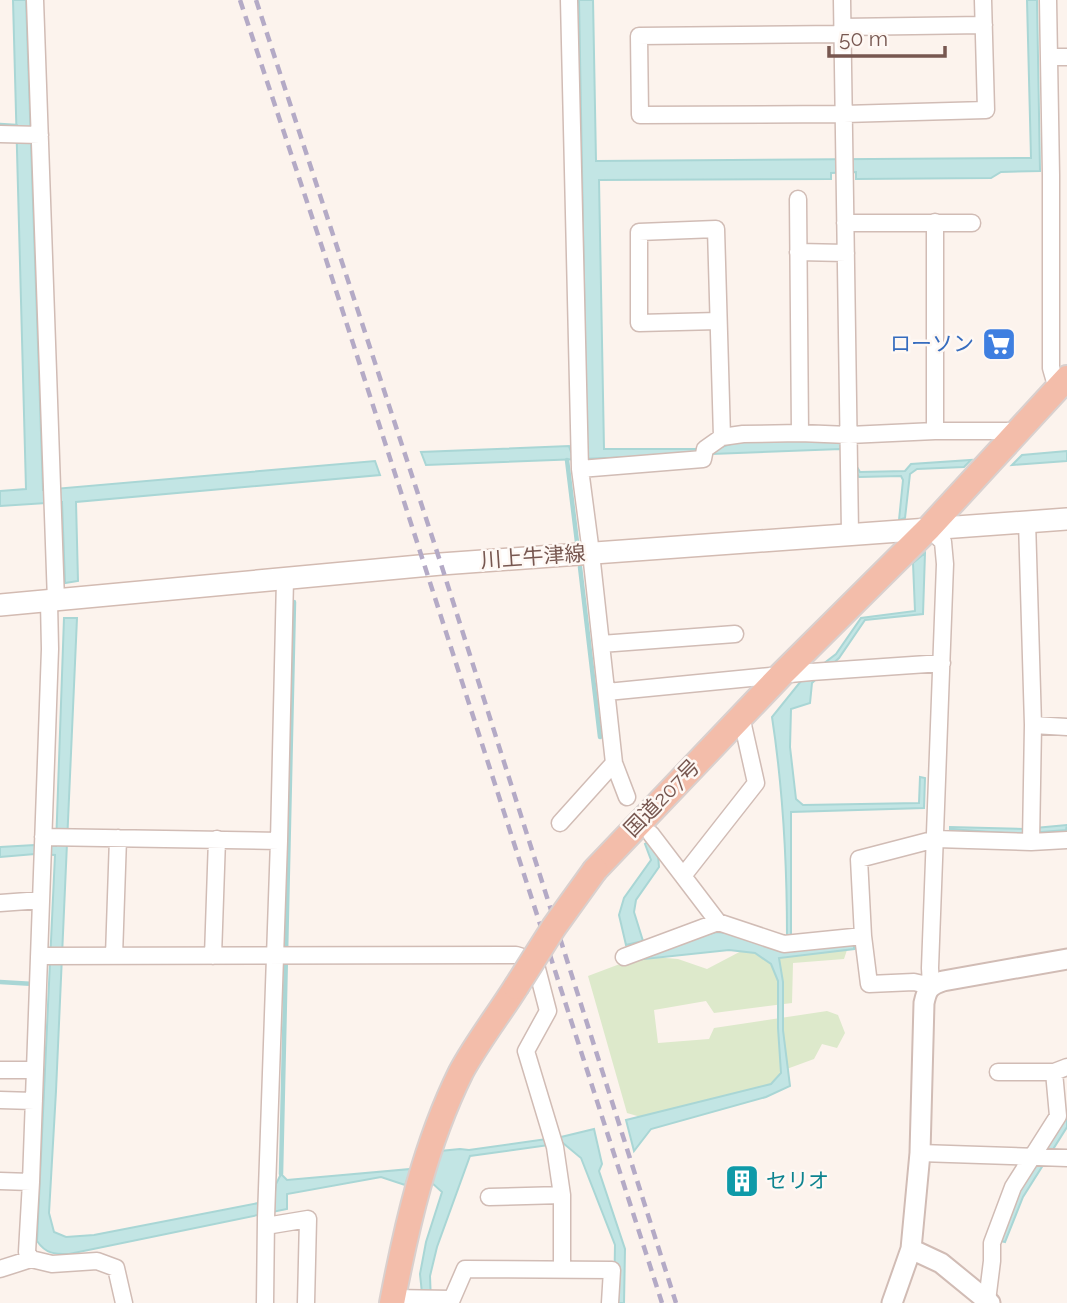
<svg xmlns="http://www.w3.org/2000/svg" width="1067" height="1303" viewBox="0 0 1067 1303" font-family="Raleway,'Noto Sans JP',sans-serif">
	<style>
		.green { fill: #dde9cb }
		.water { fill: #c2e5e4; stroke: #a9d6d5; stroke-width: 2 }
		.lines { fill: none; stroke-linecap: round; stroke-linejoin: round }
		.stream { stroke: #a9d6d5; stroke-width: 4.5 }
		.minor-casing { stroke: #d1bcb5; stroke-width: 19 }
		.tertiary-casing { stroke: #d1bcb5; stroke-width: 23 }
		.secondary-casing { stroke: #d3bbb2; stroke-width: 24 }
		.trunk-casing { stroke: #d9d0ce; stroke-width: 28 }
		.minor { stroke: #fff; stroke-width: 16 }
		.tertiary { stroke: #fff; stroke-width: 19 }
		.secondary { stroke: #fff; stroke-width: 21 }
		.trunk { stroke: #f3bdaa; stroke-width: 24 }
		.rail { stroke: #b4aac6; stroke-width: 4.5; stroke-dasharray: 10 7; stroke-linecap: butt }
		.trunk-bridge-casing { stroke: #d9d0ce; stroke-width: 28; stroke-linecap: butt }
		.trunk-bridge { stroke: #f3bdaa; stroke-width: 24 }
		.labels { text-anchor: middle; stroke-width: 5; stroke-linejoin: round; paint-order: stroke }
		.shop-label { font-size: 21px; fill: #366cbe; stroke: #fef8f4; text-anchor: end }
		.street-label { font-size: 21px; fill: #775750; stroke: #fef8f4 }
		.culture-label { font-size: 21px; fill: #0d838f; stroke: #fef8f4; text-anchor: start }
	</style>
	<rect width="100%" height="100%" fill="#fcf3ed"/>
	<path class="green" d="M848,947L844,959L793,963L792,1003L714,1013L706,1001L654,1010L658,1043L709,1039L714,1028L827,1011L838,1015L845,1033L837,1048L822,1044L814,1059L784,1070L772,1089L644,1118L627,1113L588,976L641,956L678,959L707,969L747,948Z"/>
	<path class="water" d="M13,0H26L43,490L375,461L380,475L76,502L78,581L65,583L62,502L0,506V491L26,489Z
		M579,0H593L596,161L1031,158L1027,0H1037L1040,171L1001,172L991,178L856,179V172L831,173V179L599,180L604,449H715L744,440L842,442L860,472L905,471L911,464L971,460L964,467L917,469L910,474L905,518L899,520L903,480L901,476L859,477L841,449L426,465L421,452L569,446L571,452H587Z
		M1067,451V461L1012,465L1022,455Z
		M925,553L923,614L865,620L839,658L812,683L810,703L791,709L790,747L796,799L803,805L919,803L920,777L925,778L924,808L791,812V936H787C787,862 783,789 772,717L801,681L836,654L861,618L915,611L913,563Z
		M64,618H77L56,1091L49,1213L54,1232L66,1237L94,1235L274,1200L276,1184L281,1174L287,1180L411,1169L405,1185L381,1177L287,1194V1209L69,1254C54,1254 46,1254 37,1241L55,855L35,854L0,857V847L35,845L56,846Z
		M1067,825L1066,830L1018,834L950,829V827L1024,829Z
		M648,842L658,855L659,867L636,900L634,912L643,941L626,945L619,915L624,898L651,860L645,844Z
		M716,932L854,944V949L779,958L783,982V1030L790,1086L766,1097L651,1129L634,1151L626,1120L771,1084L781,1073L778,1028V981L771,964L755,953L729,950L635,960L632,956Z
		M1067,1113V1127L1023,1197L1005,1242L1001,1241L1017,1196Z
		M594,1129L602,1164L599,1171L625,1249L624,1303H614L615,1245L581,1158L563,1143L470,1156L437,1247L430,1276L431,1303H423L420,1274L426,1242L442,1192L432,1183L440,1151L460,1149L469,1150L561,1137Z"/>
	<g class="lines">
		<path class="stream" d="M0,125L16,126
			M567,460L577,542
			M580,567L600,737
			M0,982L34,984
			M281,1174L294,602"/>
		<g class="minor-casing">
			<path id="minor" d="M35,0L56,601
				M569,0L580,469L591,553L614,763L627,797
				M842,0L850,533
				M1048,0L1051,175V368L1057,389
				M842,27L984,25
				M842,34L639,36L640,115L844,114L986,110L983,0
				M1049,57H1067
				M0,134L40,135
				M798,199L800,433
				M935,222V431
				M845,223H972
				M798,252L846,253
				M718,321L639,323V232L716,229L722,437
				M580,469L703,459L705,449L722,437L743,434L800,433L849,435L935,431H1019
				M1027,521L1033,725L1031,842
				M601,644L735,634
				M607,692L811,672L942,663
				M1033,725L1067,727
				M560,823L614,763
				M651,834L718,922L784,944L863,936L869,984L914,982L931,986L930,968L945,564L943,542L929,528
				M43,837L279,841
				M683,876L756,783L741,716
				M0,903L41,900
				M863,936L859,859L936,839L1031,842L1067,840
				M39,956L516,955L535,961L548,1011L526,1051L555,1147L562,1195V1268
				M114,956L118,838
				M213,956L217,839
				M624,957L718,922
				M0,1070H35
				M998,1072H1054L1067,1067
				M0,1100L34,1101
				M920,1153L1067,1158
				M0,1181L31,1182
				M489,1197L562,1195
				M266,1226L308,1219L306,1303
				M31,1259L27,1252L31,1182L50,649L49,602
				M0,1269L31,1259L52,1264L97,1261L116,1268L124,1303
				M393,1298L452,1299L465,1269L612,1270L610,1303
				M987,1301L992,1261V1243L1013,1187L1058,1116L1054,1072
				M265,1303L266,1218L279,841L285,579"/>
		</g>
		<g class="tertiary-casing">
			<path id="tertiary" d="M911,1249L941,1263L990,1303
				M892,1303L911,1249L920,1153L924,1003C927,989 929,986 943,981L1067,959"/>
		</g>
		<g class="secondary-casing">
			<path id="secondary" d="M0,605L441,564L1067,519"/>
		</g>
		<g class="trunk-casing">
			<path id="trunk" d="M595,870L781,675L929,528L1067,378
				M392,1303C407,1224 425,1145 461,1072C476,1044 499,1014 516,987"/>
		</g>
		<use href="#minor" class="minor"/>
		<use href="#tertiary" class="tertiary"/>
		<use href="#secondary" class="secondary"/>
		<use href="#trunk" class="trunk"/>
		<path class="rail" d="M240,0L322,247L662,1303
			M256,0L441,564L676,1303"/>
		<g class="trunk-bridge-casing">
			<path id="trunk-bridge" d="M516,987L554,927L595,870"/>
		</g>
		<use href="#trunk-bridge" class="trunk-bridge"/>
	</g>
	<defs>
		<g id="supermarket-square" transform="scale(1.75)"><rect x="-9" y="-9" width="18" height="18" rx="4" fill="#3f7fe0" stroke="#fef8f4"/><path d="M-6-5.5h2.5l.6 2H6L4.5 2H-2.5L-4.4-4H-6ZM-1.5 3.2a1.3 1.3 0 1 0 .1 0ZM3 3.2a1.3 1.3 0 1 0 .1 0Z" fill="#fff"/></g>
		<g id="building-square" transform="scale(1.75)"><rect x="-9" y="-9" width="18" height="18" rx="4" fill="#0f9aa8" stroke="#fef8f4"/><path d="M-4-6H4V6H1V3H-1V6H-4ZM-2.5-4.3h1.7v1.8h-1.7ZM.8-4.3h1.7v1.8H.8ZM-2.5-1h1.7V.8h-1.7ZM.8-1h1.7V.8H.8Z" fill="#fff"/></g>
	</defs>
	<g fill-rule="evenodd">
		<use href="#supermarket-square" x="999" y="344"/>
		<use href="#building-square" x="742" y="1181"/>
	</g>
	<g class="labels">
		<g class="shop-label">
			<text x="974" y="351">ローソン</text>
		</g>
		<g class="street-label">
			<text transform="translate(533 557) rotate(-4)" y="7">川上牛津線</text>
			<text transform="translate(662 798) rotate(-46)" y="7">国道207号</text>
		</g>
		<g class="culture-label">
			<text x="766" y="1188">セリオ</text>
		</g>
	</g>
	<path d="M829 46v10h116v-10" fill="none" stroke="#775750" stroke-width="3.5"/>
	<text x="839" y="46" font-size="21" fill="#775750" stroke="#fef8f4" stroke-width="5" paint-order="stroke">50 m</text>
</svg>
